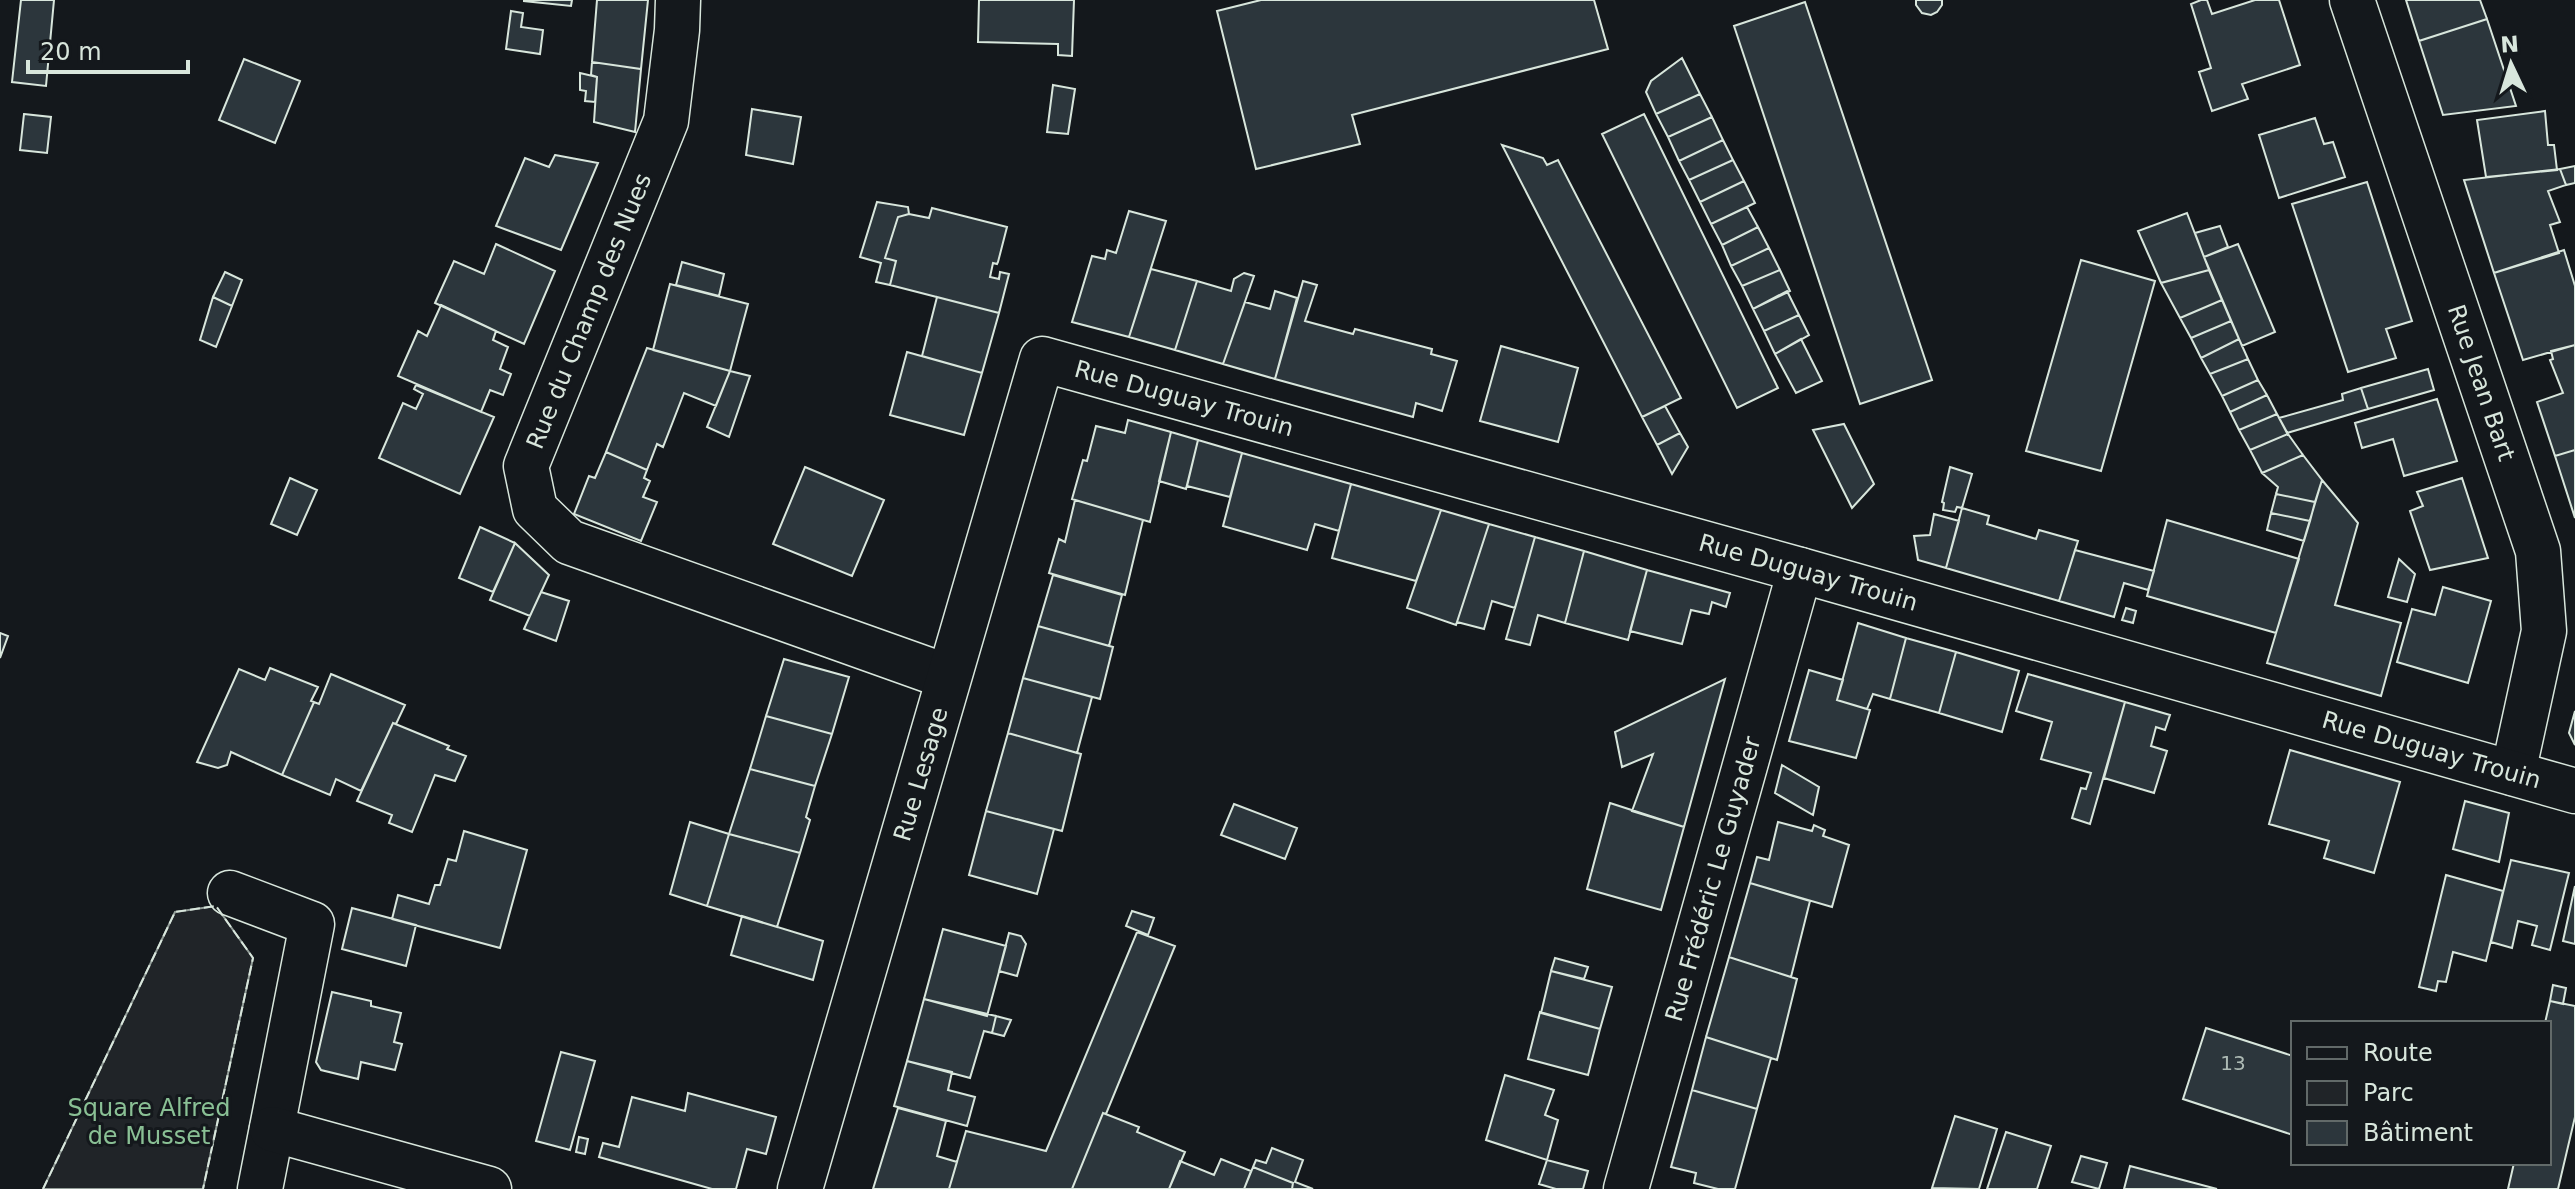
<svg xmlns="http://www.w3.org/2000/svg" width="2575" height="1189" viewBox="0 0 2575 1189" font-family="'DejaVu Sans',sans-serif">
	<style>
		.green { fill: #202428; stroke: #939e99; stroke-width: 2 }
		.building { fill: #2c363c; stroke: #d8e6dc; stroke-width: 2 }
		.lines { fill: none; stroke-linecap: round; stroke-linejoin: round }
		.street-casing { stroke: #d8e6dc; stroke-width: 47 }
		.street { stroke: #14181c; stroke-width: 44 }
		.fence { stroke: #d8e6dc; stroke-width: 2; stroke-dasharray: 10 4; stroke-linecap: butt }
		.labels { text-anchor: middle; stroke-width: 6; stroke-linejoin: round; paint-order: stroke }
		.number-label { font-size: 20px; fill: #adbab4 }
		.street-label { font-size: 24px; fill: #d8e6dc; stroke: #14181c }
		.park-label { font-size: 24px; fill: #8ac095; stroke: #14181c }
	</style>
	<rect width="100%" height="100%" fill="#14181c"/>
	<path class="green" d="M216,906L253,958L203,1189H43L175,912Z"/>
	<path class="building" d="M21,0H54L46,86L12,82Z
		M524,0H572L571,6L524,1Z
		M597,0H648L641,69L592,62Z
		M979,0H1074L1072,56L1058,55V44L978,42Z
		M1261,0H1594L1608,49L1352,115L1360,144L1256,169L1217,11Z
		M1916,0H1942V5L1937,12L1931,15L1922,13L1916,5Z
		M2201,0H2207L2212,14L2255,0H2279L2300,65L2242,84L2248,99L2212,111L2199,72L2211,68L2191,4Z
		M2406,0H2480L2487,19L2419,41Z
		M1805,2L1932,380L1860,404L1734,26Z
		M511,11L523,13L521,27L543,30L540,54L506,49Z
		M2487,19L2516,106L2443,115L2419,41Z
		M1682,58L1700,94L1656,114L1646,92L1651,81Z
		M244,59L300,81L275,143L219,120Z
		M592,62L641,69L635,132L594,122L597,77L591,75Z
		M580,73L597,77L595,102L585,101L586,91L580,90Z
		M1053,85L1075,89L1068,134L1047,132Z
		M1700,94L1712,117L1668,137L1656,114Z
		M752,109L801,117L793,164L746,155Z
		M2545,111L2548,145H2554L2557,170L2486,177L2477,120Z
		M24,114L51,117L47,153L20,150Z
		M1644,114L1778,388L1737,408L1602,134Z
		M1712,117L1723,140L1679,161L1668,137Z
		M2315,118L2324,144L2333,142L2345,177L2279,198L2259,135Z
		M1723,140L1733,160L1689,180L1679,161Z
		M1502,145L1543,158L1547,165L1558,160L1681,398L1642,417Z
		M555,155L598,163L561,250L496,226L525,158L549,167Z
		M1733,160L1744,181L1700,202L1689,180Z
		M2575,166V183L2566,185L2560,169Z
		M2560,169L2566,185L2548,191L2560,222L2550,225L2559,253L2494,273L2464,180Z
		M1744,181L1755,203L1711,224L1700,202Z
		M2367,182L2412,321L2386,329L2396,358L2348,372L2292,204Z
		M877,202L908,207L909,214L898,217L885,258L896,261L890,285L876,282L881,263L860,257Z
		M1747,207L1758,227L1722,245L1711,224Z
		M932,208L1007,227L998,262L997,264L993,263L990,277L999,279L1000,272L1009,274L999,313L890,285L896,261L885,258L898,217L909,214L929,218Z
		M1129,211L1166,221L1129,337L1072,322L1092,256L1105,259L1107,250L1116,253Z
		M2187,213L2209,270L2161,283L2138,231Z
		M2220,226L2228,247L2204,257L2195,233Z
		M1758,227L1769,248L1731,266L1722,245Z
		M496,244L555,271L524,344L435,303L454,261L484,274Z
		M2238,244L2275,332L2242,346L2204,257Z
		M1769,248L1780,270L1742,286L1731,266Z
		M2564,250L2575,286V345L2523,360L2494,273Z
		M2081,260L2155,281L2101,471L2026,451Z
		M682,262L724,274L719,296L676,285Z
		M1151,269L1197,281L1175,350L1129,337Z
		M1780,270L1790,291L1753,309L1742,286Z
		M2209,270L2222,300L2180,318L2161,283Z
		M225,272L242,280L232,306L213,297Z
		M1244,273L1254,276L1223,364L1175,350L1197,281L1231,291L1234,279Z
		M1303,281L1317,285L1305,321L1353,334L1355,329L1432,349L1431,354L1457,361L1442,411L1416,403L1413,417L1275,379Z
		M670,284L748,304L730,371L653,350Z
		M1275,291L1297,298L1275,379L1223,364L1245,302L1270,309Z
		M1787,291L1799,315L1764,331L1753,309Z
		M213,297L232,306L216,347L200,340Z
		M937,297L999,313L982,373L922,356Z
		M2222,300L2231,321L2191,338L2180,318Z
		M441,305L496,331L493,340L508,347L500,369L511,374L503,395L490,390L481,412L398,376L418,331L427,336Z
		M1799,315L1809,335L1775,354L1764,331Z
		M2231,321L2239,339L2201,358L2191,338Z
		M1801,339L1822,381L1796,393L1775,354Z
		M2239,339L2248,359L2210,374L2201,358Z
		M2575,345V450L2555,456L2537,402L2563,393L2550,360L2553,359L2551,351Z
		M1501,346L1578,368L1558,442L1480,421Z
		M647,348L730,371L716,406L684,393L663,447L657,444L647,470L606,452Z
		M907,352L982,373L964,435L890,415Z
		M2248,359L2258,380L2222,396L2210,374Z
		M2428,369L2434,390L2368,409L2361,388Z
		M730,371L750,376L729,437L707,427Z
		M2258,380L2267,395L2230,412L2222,396Z
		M416,385L494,417L460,494L379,458L403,403L416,409L423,394L414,389Z
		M2361,388L2368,409L2287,433L2279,418L2343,400L2342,394Z
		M2267,395L2277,414L2239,430L2230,412Z
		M2437,399L2457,461L2404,476L2393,439L2362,448L2355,423Z
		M1665,406L1680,433L1657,445L1642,417Z
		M2277,414L2288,434L2250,450L2239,430Z
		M1128,420L1171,432L1150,522L1072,499L1083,460L1087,461L1096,426L1125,433Z
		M1844,424L1874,484L1852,508L1813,430Z
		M1171,432L1198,440L1186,489L1159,481Z
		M1680,433L1688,447L1672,474L1657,445Z
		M2288,434L2303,455L2262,473L2250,450Z
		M1198,440L1242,453L1230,497L1187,486Z
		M2575,450V518L2555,456Z
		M606,452L647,470L644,478L650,481L643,497L657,502L641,541L574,514L589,476L595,478Z
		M1242,453L1351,484L1339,531L1315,524L1307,550L1223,526Z
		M2303,455L2322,480L2315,502L2276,494L2278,487L2262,473Z
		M805,467L884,500L852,576L773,544Z
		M1950,467L1972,474L1962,508L1957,507L1955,512L1943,510L1944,503L1942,502Z
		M290,478L317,490L297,535L271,524Z
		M2462,478L2488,558L2430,570L2410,511L2423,506L2417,492Z
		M2322,480L2358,523L2335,605L2401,623L2381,696L2267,663Z
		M1351,484L1441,510L1416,581L1332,558Z
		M2276,494L2315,502L2310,521L2271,513Z
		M1075,500L1143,520L1125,595L1049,573L1059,539L1065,542Z
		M1962,508L1989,516L1987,524L2036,539L2039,530L2078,541L2059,601L1946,568Z
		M1441,510L1489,524L1456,625L1407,608Z
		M2271,513L2310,521L2304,541L2267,530Z
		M1934,514L1959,521L1946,568L1918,560L1914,536L1930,535Z
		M2167,520L2299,559L2276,633L2147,596Z
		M1489,524L1535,537L1515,608L1492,601L1484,629L1457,622Z
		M480,527L515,543L493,592L459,578Z
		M1535,537L1584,551L1565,623L1538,615L1530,645L1506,639Z
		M515,543L549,575L530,616L490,600Z
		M2075,550L2154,571L2148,590L2124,583L2114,617L2059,601Z
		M1584,551L1647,570L1628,640L1565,623Z
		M2399,559L2415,574L2407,602L2388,597Z
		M1647,570L1730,593L1726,607L1712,602L1709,614L1691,610L1682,644L1630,631Z
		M1053,575L1122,595L1109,646L1038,626Z
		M2443,587L2491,601L2468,683L2397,662L2412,609L2435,615Z
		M541,592L569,601L556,641L524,629Z
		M2126,608L2136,611L2133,623L2122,620Z
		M1858,623L1906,638L1890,699L1873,694L1867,709L1837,700Z
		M1038,626L1113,647L1100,699L1023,678Z
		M0,633L8,636L0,658Z
		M1906,638L1956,652L1939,713L1890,699Z
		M1956,652L2019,671L2002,732L1939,713Z
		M784,659L849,677L832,734L766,716Z
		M270,668L318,687L311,701L314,702L282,775L231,752L227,765L218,768L197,762L239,669L265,680Z
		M1809,670L1843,680L1837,700L1870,710L1856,758L1789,741Z
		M331,674L405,705L396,724L393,723L361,791L336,779L330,795L282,775L314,702L319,704Z
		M2028,674L2125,702L2090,824L2072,818L2081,788L2086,789L2091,773L2041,759L2052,722L2016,711Z
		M1023,678L1092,697L1077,753L1008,733Z
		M1725,679L1684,827L1632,811L1653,754L1622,767L1615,732Z
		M2125,702L2170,715L2165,730L2156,727L2151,746L2167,751L2154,793L2104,778Z
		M2575,711V745L2569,733Z
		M766,716L832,734L815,786L750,769Z
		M393,723L449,746L447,749L466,756L455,781L435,775L412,832L389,823L392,815L357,801Z
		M1008,733L1081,754L1062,831L986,811Z
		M2290,750L2400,782L2374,873L2324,858L2329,841L2269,824Z
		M1782,765L1819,787L1813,815L1775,793Z
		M750,769L815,786L806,817L810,820L800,853L729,834Z
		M2465,801L2509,813L2499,862L2453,849Z
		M1610,803L1684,827L1661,910L1587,889Z
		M1234,804L1297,828L1285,859L1221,835Z
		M986,811L1054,829L1037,894L969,875Z
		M690,822L729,834L707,906L670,894Z
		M1778,822L1812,831L1814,825L1825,830L1823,836L1849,845L1832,907L1750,883L1757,857L1769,860Z
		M464,831L527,850L500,948L392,919L398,895L429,904L435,885H440L448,859L456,861Z
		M729,834L800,853L777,927L707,906Z
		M2511,860L2569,873L2550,950L2532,945L2537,926L2518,921L2512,948L2491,942Z
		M2446,875L2503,891L2486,961L2453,952L2446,982L2438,981L2436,991L2419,987Z
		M1750,883L1810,901L1791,977L1729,957Z
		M2575,886V944L2563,941Z
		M352,908L416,925L406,966L342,949Z
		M1132,911L1154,918L1148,935L1126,926Z
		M742,916L823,941L813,980L731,955Z
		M943,929L1006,946L987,1016L924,999Z
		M1137,932L1175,946L1106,1114L1103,1113L1072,1189H949L966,1131L1046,1151Z
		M1009,933L1021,936L1026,944L1017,976L999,971Z
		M1729,957L1797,979L1777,1060L1706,1037Z
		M1555,958L1588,967L1584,979L1551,971Z
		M1551,971L1612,987L1600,1029L1541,1013Z
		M2553,985L2566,988L2563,1004L2550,1001Z
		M332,992L371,1001V1006L401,1013L394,1042L402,1044L395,1070L361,1062L358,1079L321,1070L316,1062Z
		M924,999L996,1016L992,1033L984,1031L970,1078L907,1061Z
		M2550,1001L2575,1006V1117L2558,1189H2508L2514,1163H2549V1023H2545Z
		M1540,1012L1600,1029L1588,1075L1528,1059Z
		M996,1016L1011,1020L1004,1036L992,1033Z
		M2206,1028L2293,1056V1135L2183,1099Z
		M1706,1037L1771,1058L1757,1109L1692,1090Z
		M561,1052L595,1061L570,1150L536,1141Z
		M907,1061L952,1072L948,1090L975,1097L967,1126L894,1106Z
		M1505,1075L1554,1090L1545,1115L1558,1120L1547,1160L1486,1140Z
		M1692,1090L1757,1109L1735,1189H1718L1694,1183L1696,1173L1671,1167Z
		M688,1093L776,1117L766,1154L747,1149L736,1189H712L599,1157L603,1143L619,1147L632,1097L685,1111Z
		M898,1108L946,1121L937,1156L957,1162L949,1189H873Z
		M1103,1113L1139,1127L1137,1132L1185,1152L1169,1189H1072Z
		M1955,1116L1997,1129L1979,1189L1932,1188Z
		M2006,1132L2051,1146L2037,1189H1987Z
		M579,1137L588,1139L585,1154L576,1152Z
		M1272,1148L1303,1160L1295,1182L1313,1189H1292L1293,1183L1253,1167L1256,1160L1266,1163Z
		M2081,1156L2107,1163L2099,1189L2072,1182Z
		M1221,1159L1251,1171L1244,1189H1169L1180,1161L1214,1175Z
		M1547,1160L1588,1171L1583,1189H1556L1539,1184Z
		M2130,1166L2217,1189H2124Z
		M1253,1167L1293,1183L1292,1189H1244Z"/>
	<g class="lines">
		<g class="street-casing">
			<g id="street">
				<path d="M678,0L677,30L666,121L526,466L535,509L569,542L948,677"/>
				<path id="s1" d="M2352,0L2538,551L2544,631L2513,773"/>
				<path d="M230,893L312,924L260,1189"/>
				<path d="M272,1129L489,1189"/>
				<path id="s2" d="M800,1189L1042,359L1800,570L2575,791"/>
				<path id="s3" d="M1626,1189L1800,570"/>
			</g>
		</g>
		<use href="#street" class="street"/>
		<path class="fence" d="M43,1189L175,912L216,906L253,958L203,1189"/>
	</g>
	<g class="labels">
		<g class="number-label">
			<text x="2233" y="1070">13</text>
		</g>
		<g class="street-label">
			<text transform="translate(589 311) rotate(-68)" y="8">Rue du Champ des Nues</text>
			<text dy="8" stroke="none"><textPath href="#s1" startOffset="404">Rue Jean Bart</textPath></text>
			<text dy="8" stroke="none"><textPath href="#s2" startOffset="1012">Rue Duguay Trouin</textPath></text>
			<text dy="8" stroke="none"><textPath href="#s2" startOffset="1660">Rue Duguay Trouin</textPath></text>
			<text dy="8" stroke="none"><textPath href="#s2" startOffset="2308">Rue Duguay Trouin</textPath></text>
			<text dy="8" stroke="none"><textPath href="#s2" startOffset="432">Rue Lesage</textPath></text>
			<text dy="8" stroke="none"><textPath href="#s3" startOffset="322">Rue Frédéric Le Guyader</textPath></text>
		</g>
		<g class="park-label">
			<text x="149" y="1116">Square Alfred<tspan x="149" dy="28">de Musset</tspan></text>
		</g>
	</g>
	<rect x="2291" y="1021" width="260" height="144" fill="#14181c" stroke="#626a69" stroke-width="2"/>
	<rect x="2307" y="1047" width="40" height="12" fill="#14181c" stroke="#626a69" stroke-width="2"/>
	<text x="2363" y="1061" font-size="24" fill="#d8e6dc">Route</text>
	<rect x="2307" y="1081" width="40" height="24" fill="#202428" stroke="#626a69" stroke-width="2"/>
	<text x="2363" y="1101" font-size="24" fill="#d8e6dc">Parc</text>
	<rect x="2307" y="1121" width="40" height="24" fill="#2c363c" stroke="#626a69" stroke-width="2"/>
	<text x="2363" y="1141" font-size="24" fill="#d8e6dc">Bâtiment</text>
	<g transform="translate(2511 64) rotate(356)" stroke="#14181c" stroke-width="6" paint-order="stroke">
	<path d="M0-6L14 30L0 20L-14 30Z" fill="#d8e6dc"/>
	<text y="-12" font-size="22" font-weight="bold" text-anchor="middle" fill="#d8e6dc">N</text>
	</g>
	<path d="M28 60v12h160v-12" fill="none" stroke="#d8e6dc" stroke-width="4"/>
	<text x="40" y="60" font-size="24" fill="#d8e6dc" stroke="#14181c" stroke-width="6" paint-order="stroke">20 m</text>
</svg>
